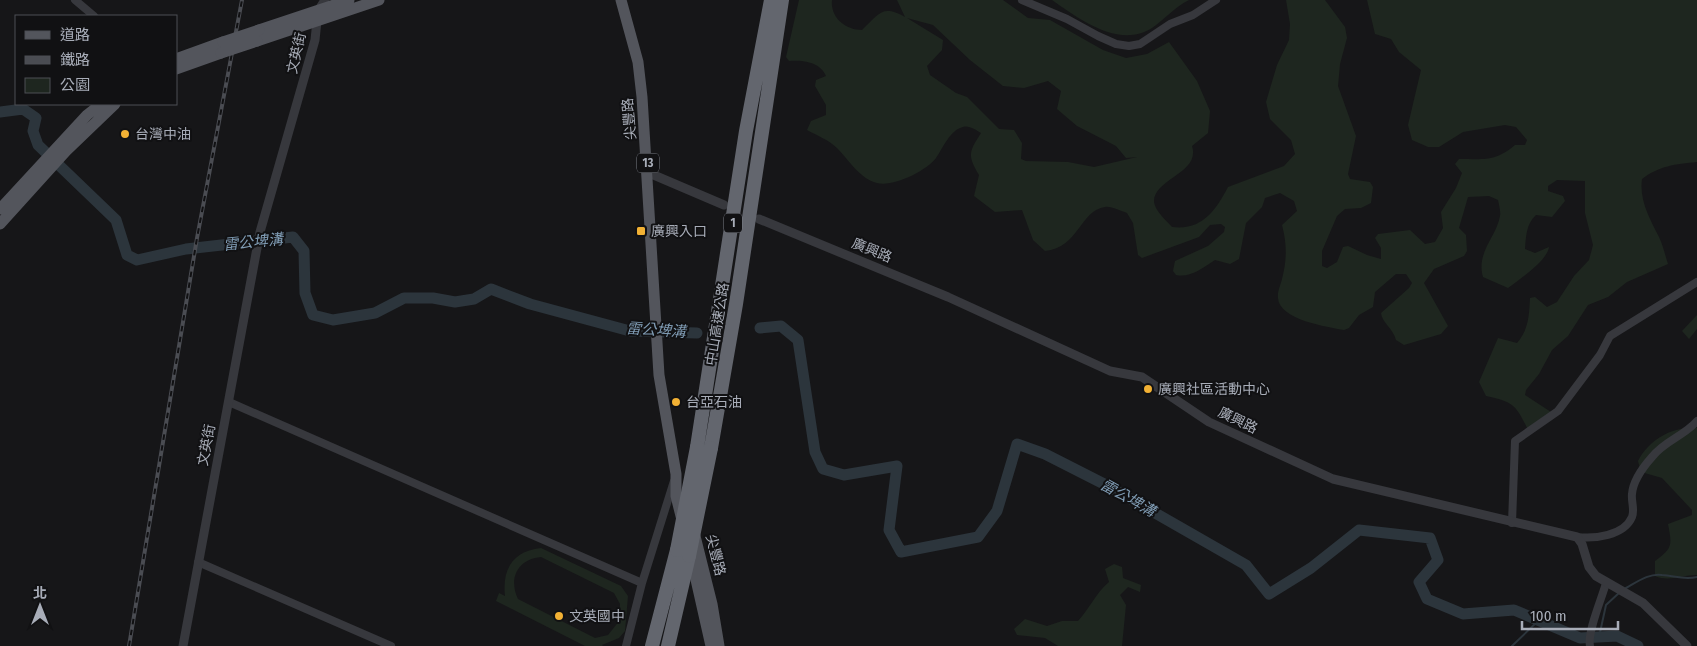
<svg xmlns="http://www.w3.org/2000/svg" width="1697" height="646" viewBox="0 0 1697 646" font-family="'Fira Sans Condensed','Noto Sans TC',sans-serif">
	<style>
		.green { fill: #1e261f; fill-rule: evenodd }
		.lines { fill: none; stroke-linecap: round; stroke-linejoin: round }
		.stream { stroke: #2c353c; stroke-width: 2 }
		.river { stroke: #2c353c; stroke-width: 11 }
		.minor { stroke: #37383d; stroke-width: 8 }
		.tertiary { stroke: #37383d; stroke-width: 9 }
		.primary { stroke: #53555c; stroke-width: 11 }
		.motorway { stroke: #63666e; stroke-width: 14 }
		.rail-casing { stroke: #4a4c52; stroke-width: 4 }
		.rail { stroke: #111113; stroke-width: 2; stroke-dasharray: 5.5; stroke-linecap: butt }
		.primary-bridge { stroke: #53555c; stroke-width: 11 }
		.motorway-bridge { stroke: #63666e; stroke-width: 14 }
		.poi-dot { fill: #f2b134; stroke: #111113; stroke-width: 2 }
		.labels { text-anchor: middle; stroke-width: 4; stroke-linejoin: round; paint-order: stroke }
		.shield { fill: #111113; stroke: #7b7e86; stroke-width: 1 }
		.shield-label { font-size: 12px; font-weight: bold; fill: #a8adb8 }
		.street-label { font-size: 14px; fill: #a8adb8; stroke: #111113 }
		.poi-label { font-size: 14px; fill: #a8adb8; stroke: #111113; text-anchor: start }
		.water-label { font-size: 15px; font-style: italic; fill: #7f9bb3; stroke: #111113 }
	</style>
	<rect width="100%" height="100%" fill="#161618"/>
	<path class="green" d="M799,0H832C830,18 846,30 862,30C879,14 882,4 905,17L897,0H1003L1028,18L1050,20L1103,50L1126,58L1147,54L1169,42L1197,81L1210,111L1208,133L1192,146C1201,173 1153,179 1154,202C1155,211 1166,220 1172,227C1202,231 1216,210 1228,187L1284,166L1295,154L1291,140L1270,119L1266,102L1277,65L1289,40L1290,24L1286,0H1325L1345,27L1347,38L1340,64L1338,86L1356,136L1348,174L1350,179L1370,182L1373,187L1371,203L1361,208L1345,209L1337,216L1322,251V266L1327,268L1337,262L1343,247L1348,246L1367,255L1381,259V248L1375,238L1378,234L1410,230L1425,244L1435,242L1443,228L1441,212L1456,188L1462,173L1455,164L1459,159C1484,159 1495,162 1515,145H1525L1527,140L1516,127L1505,125L1463,132L1439,147H1428L1412,140L1408,125L1421,70L1399,52L1391,39L1375,34L1367,0H1697V162C1675,164 1659,166 1642,179C1639,200 1650,219 1659,237C1663,245 1665,255 1668,264L1627,282L1608,297L1588,305L1568,336L1552,350L1539,374L1526,390L1525,395L1551,412L1528,430C1516,405 1514,402 1486,396L1479,382L1498,338L1517,343C1529,329 1529,315 1530,298L1535,297L1547,307L1557,302L1574,276L1589,260L1593,245L1585,213V181L1557,180L1548,186V191L1563,196L1565,201L1552,217L1536,215C1526,224 1526,237 1525,249L1535,253L1549,247C1547,261 1520,279 1508,288L1483,277C1476,252 1496,238 1500,216C1501,212 1499,205 1498,200L1489,196L1468,197L1459,228L1466,235L1467,251L1464,256L1434,269L1424,283L1448,326L1441,334L1404,345L1396,340C1393,328 1382,323 1381,313L1409,288L1412,283L1406,274H1396L1375,292L1373,307L1359,315L1349,328L1344,330C1328,327 1279,320 1278,298C1277,292 1281,284 1282,279C1287,260 1287,244 1282,225L1297,211L1294,201L1280,193L1265,198L1262,207L1246,223L1239,259L1230,264L1215,260C1202,268 1191,278 1176,275L1173,271L1175,261L1208,246L1224,232L1225,227L1221,224L1210,225L1199,237L1142,258L1138,255L1133,223L1127,213C1121,211 1111,206 1105,207C1080,210 1079,248 1045,251L1033,240L1022,210L995,212L974,196L979,175C967,155 969,152 981,133C976,130 969,125 963,127C950,130 943,148 936,158C926,171 894,187 877,183C860,179 848,159 837,148C829,140 816,135 807,130L811,121L826,115V105L815,86L816,80L826,76C820,62 803,60 789,61L786,57ZM907,18L933,25L970,60L1003,86L1024,88L1048,81L1061,91L1057,109L1077,126L1116,146L1126,158L1137,157L1094,167L1068,162L1026,161L1021,159L1022,143L1014,130L999,129L967,97L956,93L930,75L927,66L942,50L943,40Z
		M1052,0H1189C1175,7 1165,19 1152,28C1119,49 1079,19 1052,0Z
		M1697,315V329L1689,339L1682,331Z
		M1697,428V575C1682,575 1669,582 1655,576V561C1673,548 1672,545 1668,524L1692,515V510L1662,478L1641,472L1638,461C1649,440 1672,426 1697,428Z
		M541,548L621,586L628,596L625,631L619,638L602,645L603,646H585L496,601L499,593L505,596C502,569 513,551 541,548ZM541,557L614,593L620,604V620L608,635L595,638L518,599C508,578 518,559 541,557Z
		M1114,564L1122,567L1123,578L1141,585L1140,592L1128,587L1120,595L1126,605L1122,646H1058L1045,638L1017,635L1014,629L1025,619L1047,626L1062,621H1078C1090,608 1095,594 1109,582L1105,569Z"/>
	<g class="lines">
		<path class="stream" d="M1626,588C1637,582 1649,573 1662,575C1675,576 1684,580 1697,577
			M1599,637L1606,605L1620,592
			M1512,646L1538,621"/>
		<path class="river" d="M0,112L23,109L36,118L33,131L38,145L116,220L127,255L137,260L186,249L293,237L304,251L305,293L313,315L333,320L375,313L404,298H433L455,302L474,299L491,289L530,304L630,331L697,333
			M760,328L781,326L798,340L815,452L823,469L844,475L897,466L889,530L901,552L978,537L997,511L1017,444L1045,454L1108,486L1246,565L1269,594L1311,568L1359,530L1430,538L1438,560L1419,582L1427,599L1463,614L1514,610L1580,638L1617,636L1638,646"/>
		<path class="minor" d="M75,0L94,16
			M1022,0L1067,19L1098,36L1116,44L1129,46L1140,44L1170,24L1193,15L1216,0
			M229,402L642,583
			M1512,523L1515,441L1558,411L1600,355L1610,336L1697,282
			M1577,537C1594,539 1624,536 1632,517C1635,510 1631,501 1632,494C1633,481 1644,466 1652,457C1664,441 1684,436 1697,421
			M198,562L391,646
			M626,646L642,583L674,481
			M1590,646C1587,632 1602,598 1606,583"/>
		<path class="tertiary" d="M649,173L724,205
			M759,219L948,297L1110,371L1142,377L1209,422L1333,479L1577,537L1582,544L1589,567L1596,576L1643,603L1687,646
			M183,646L260,232L315,40L318,11L325,0"/>
		<path class="primary" d="M621,0L638,62L642,97L659,375L676,474V496L682,520
			M259,30L349,0
			M257,41L379,0
			M176,59L223,42
			M176,69L221,53
			M0,209L87,115L101,104L107,110
			M0,224L66,151L115,104
			M694,532L712,604L719,646
			M690,553L711,646"/>
		<path class="motorway" d="M697,447L746,131L771,0
			M711,448L736,304L782,0
			M652,646L677,550
			M668,646L689,556"/>
		<g class="rail-casing">
			<path id="rail" d="M129,646L197,238L242,0"/>
		</g>
		<use href="#rail" class="rail"/>
		<path class="primary-bridge" d="M223,42L259,30
			M221,53L257,41"/>
		<path class="motorway-bridge" d="M677,550L697,447
			M689,556L711,448"/>
	</g>
	<g class="poi-dot">
		<circle cx="125" cy="134" r="5"/>
		<rect x="636" y="226" width="10" height="10" rx="2.5"/>
		<circle cx="1148" cy="389" r="5"/>
		<circle cx="676" cy="402" r="5"/>
		<circle cx="559" cy="616" r="5"/>
	</g>
	<g class="labels">
		<g class="shield">
			<rect x="637" y="153.5" width="22" height="19" rx="4"/>
			<rect x="724" y="213.5" width="18" height="19" rx="4"/>
		</g>
		<g class="shield-label">
			<text x="648" y="167">13</text>
			<text x="733" y="227">1</text>
		</g>
		<g class="street-label">
			<text transform="translate(296 53) rotate(-77)" y="5">文英街</text>
			<text transform="translate(629 119) rotate(-95)" y="5">尖豐路</text>
			<text transform="translate(872 250) rotate(22)" y="5">廣興路</text>
			<text transform="translate(717 324) rotate(-81)" y="5">中山高速公路</text>
			<text transform="translate(1238 420) rotate(26)" y="5">廣興路</text>
			<text transform="translate(206 445) rotate(-79)" y="5">文英街</text>
			<text transform="translate(716 555) rotate(76)" y="5">尖豐路</text>
		</g>
		<g class="poi-label">
			<text x="135" y="139">台灣中油</text>
			<text x="651" y="236">廣興入口</text>
			<text x="1158" y="394">廣興社區活動中心</text>
			<text x="686" y="407">台亞石油</text>
			<text x="569" y="621">文英國中</text>
		</g>
		<g class="water-label">
			<text transform="translate(253 242) rotate(-6)" y="5">雷公埤溝</text>
			<text transform="translate(656 330) rotate(4)" y="5">雷公埤溝</text>
			<text transform="translate(1128 498) rotate(29)" y="5">雷公埤溝</text>
		</g>
	</g>
	<rect x="15" y="15" width="162" height="90" fill="#111113" stroke="#4d4f55"/>
	<rect x="25" y="31" width="25" height="8" fill="#53555c" stroke="#4d4f55"/>
	<text x="60" y="40" font-size="15" fill="#a8adb8">道路</text>
	<rect x="25" y="56" width="25" height="8" fill="#4a4c52" stroke="#4d4f55"/>
	<text x="60" y="65" font-size="15" fill="#a8adb8">鐵路</text>
	<rect x="25" y="78" width="25" height="15" fill="#1e261f" stroke="#4d4f55"/>
	<text x="60" y="90" font-size="15" fill="#a8adb8">公園</text>
	<g transform="translate(40 606)" stroke="#111113" stroke-width="4" paint-order="stroke">
	<path d="M0-4L9 19L0 12L-9 19Z" fill="#a8adb8"/>
	<text y="-8" font-size="14" font-weight="bold" text-anchor="middle" fill="#a8adb8">北</text>
	</g>
	<path d="M1522 621v8h96v-8" fill="none" stroke="#a8adb8" stroke-width="2.5"/>
	<text x="1530" y="621" font-size="15" fill="#a8adb8" stroke="#111113" stroke-width="4" paint-order="stroke">100 m</text>
</svg>
